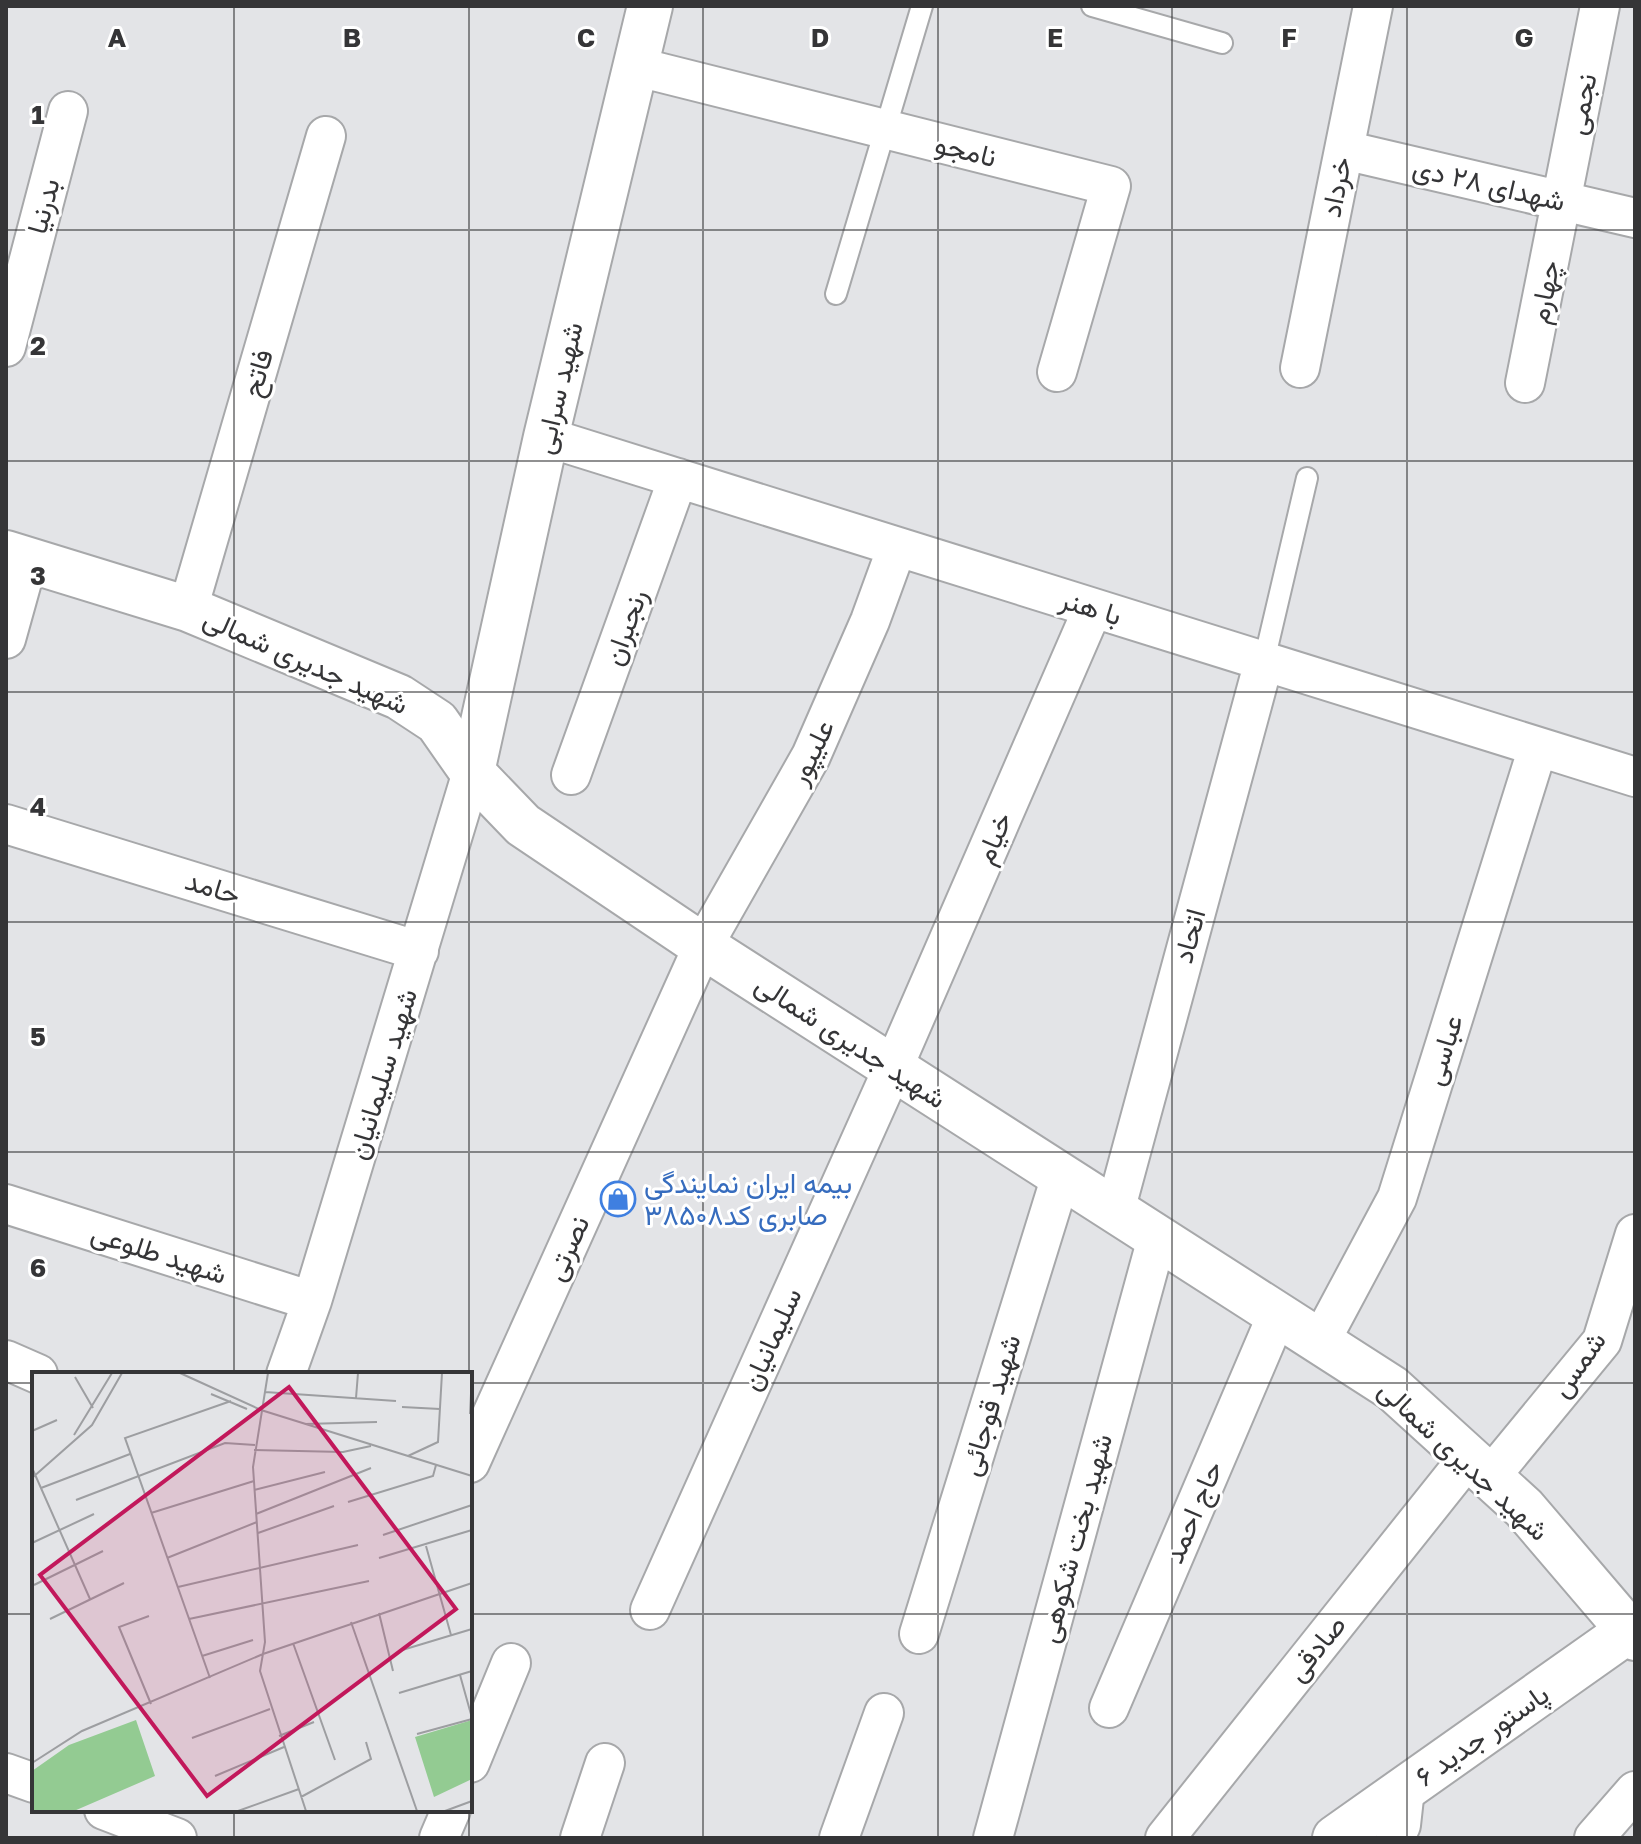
<svg xmlns="http://www.w3.org/2000/svg" width="1641" height="1844" viewBox="0 0 1641 1844" font-family="'Golos Text',Vazirmatn,sans-serif">
	<style>
		.lines { fill: none; stroke-linecap: round; stroke-linejoin: round }
		.service-casing { stroke: #a7a8aa; stroke-width: 24 }
		.minor-casing { stroke: #a7a8aa; stroke-width: 42 }
		.tertiary-casing { stroke: #a7a8aa; stroke-width: 48 }
		.secondary-casing { stroke: #a7a8aa; stroke-width: 48 }
		.service { stroke: #fff; stroke-width: 20 }
		.minor { stroke: #fff; stroke-width: 38 }
		.tertiary { stroke: #fff; stroke-width: 44 }
		.secondary { stroke: #fff; stroke-width: 44 }
		.grid { fill: none; stroke: #353537; stroke-width: 2; stroke-opacity: 0.55 }
		.labels { text-anchor: middle; stroke-width: 6; stroke-linejoin: round; paint-order: stroke }
		.street-label { font-size: 28px; fill: #353537; stroke: #fff }
		.shop-label { font-size: 28px; fill: #366cbe; stroke: #fff; text-anchor: start }
		.inset-road { fill: none; stroke: #9d9ea1; stroke-width: 2 }
		.view { fill: #c2185b; fill-opacity: 0.15; stroke: #c2185b; stroke-width: 4 }
		.inset-edge { fill: none; stroke: #353537; stroke-width: 4 }
		.grid-label { font-size: 26px; text-anchor: middle; font-weight: bold; fill: #353537; stroke: #fff; stroke-width: 6; stroke-linejoin: round; paint-order: stroke }
	</style>
	<rect width="100%" height="100%" fill="#e3e4e7"/>
	<g class="lines">
		<g class="service-casing">
			<path id="service" d="M1092,6L1222,43
				M836,294L922,6
				M1264,661L1307,478"/>
		</g>
		<g class="minor-casing">
			<path id="minor" d="M634,66L1111,186L1057,372
				M1344,150L1635,218
				M6,347L68,111
				M1300,368L1373,6
				M1525,383L1600,6
				M546,437L1635,777
				M188,609L326,136
				M6,639L28,560
				M571,775L678,478
				M6,824L419,951
				M6,1204L312,1301
				M1115,1211L1264,661
				M1320,1342L1397,1198L1538,747
				M6,1360L38,1374
				M286,1374L312,1301L472,772
				M470,1463L703,946L811,756L870,621L897,547
				M1490,1477L1602,1341L1635,1234
				M650,1610L893,1068L1093,608
				M919,1634L1061,1176
				M1109,1708L1277,1315
				M470,1763L511,1663
				M6,1773L34,1783
				M104,1810L177,1838
				M439,1838L451,1810
				M580,1838L605,1763
				M839,1838L884,1713
				M993,1838L1157,1238
				M1165,1838L1468,1458
				M1395,1838L1401,1825L1405,1789
				M1594,1838L1635,1791"/>
		</g>
		<g class="tertiary-casing">
			<path id="tertiary" d="M472,772L546,437L650,6"/>
		</g>
		<g class="secondary-casing">
			<path id="secondary" d="M6,553L188,609L399,697L437,722L472,772L523,825L703,946L1392,1388L1524,1508L1635,1638
				M1335,1838L1628,1631L1635,1629"/>
		</g>
		<use href="#service" class="service"/>
		<use href="#minor" class="minor"/>
		<use href="#tertiary" class="tertiary"/>
		<use href="#secondary" class="secondary"/>
	</g>
	<path class="grid" d="M234,6V1374M469,6V1374M703,6V1838M938,6V1838M1172,6V1838M1407,6V1838M6,230H1635M6,461H1635M6,692H1635M6,922H1635M6,1152H1635M6,1383H34M470,1383H1635M6,1614H34M470,1614H1635M234,1810V1838M469,1810V1838"/>
	<defs>
		<g id="shop-ring" transform="scale(1.8)"><circle r="9.5" fill="#fff" stroke="#3f7fe0" stroke-width="1.5"/><path d="M-5-2.5h2.3a2.7 3.5 0 0 1 5.4 0H5L5.5 6h-11ZM-1.5-2.5h3a1.5 2.3 0 0 0-3 0Z" fill="#3f7fe0"/></g>
	</defs>
	<g fill-rule="evenodd">
		<use href="#shop-ring" x="618" y="1199"/>
	</g>
	<g class="labels">
		<g class="street-label">
			<text transform="translate(1581 104) rotate(-79)" y="10">نجمی</text>
			<text transform="translate(966 150) rotate(14)" y="10">نامجو</text>
			<text transform="translate(1489 184) rotate(13)" y="10">شهدای ۲۸ دی</text>
			<text transform="translate(1336 187) rotate(-79)" y="10">خرداد</text>
			<text transform="translate(43 206) rotate(-75)" y="10">بدرنیا</text>
			<text transform="translate(1544 292) rotate(-79)" y="10">چهارم</text>
			<text transform="translate(257 373) rotate(-74)" y="10">فاتح</text>
			<text transform="translate(558 388) rotate(-77)" y="10">شهید سرابی</text>
			<text transform="translate(1091 607) rotate(17)" y="10">با هنر</text>
			<text transform="translate(625 627) rotate(-70)" y="10">رنجبران</text>
			<text transform="translate(306 661) rotate(24)" y="10">شهید جدیری شمالی</text>
			<text transform="translate(811 752) rotate(-64)" y="10">علیپور</text>
			<text transform="translate(993 838) rotate(-67)" y="10">خیام</text>
			<text transform="translate(213 887) rotate(17)" y="10">حامد</text>
			<text transform="translate(1189 936) rotate(-75)" y="10">اتحاد</text>
			<text transform="translate(851 1041) rotate(33)" y="10">شهید جدیری شمالی</text>
			<text transform="translate(1443 1050) rotate(-73)" y="10">عباسی</text>
			<text transform="translate(382 1074) rotate(-73)" y="10">شهید سلیمانیان</text>
			<text transform="translate(567 1248) rotate(-66)" y="10">نصرتی</text>
			<text transform="translate(159 1253) rotate(18)" y="10">شهید طلوعی</text>
			<text transform="translate(771 1339) rotate(-66)" y="10">سلیمانیان</text>
			<text transform="translate(1578 1364) rotate(-55)" y="10">شمس</text>
			<text transform="translate(990 1405) rotate(-73)" y="10">شهید قوجائی</text>
			<text transform="translate(1464 1460) rotate(43)" y="10">شهید جدیری شمالی</text>
			<text transform="translate(1193 1512) rotate(-67)" y="10">حاج احمد</text>
			<text transform="translate(1075 1538) rotate(-75)" y="10">شهید بخت شکوهی</text>
			<text transform="translate(1316 1648) rotate(-51)" y="10">صادقی</text>
			<text transform="translate(1482 1735) rotate(-35)" y="10">پاستور جدید ۶</text>
		</g>
		<g class="shop-label">
			<text x="644" y="1193">بیمه ایران نمایندگی<tspan x="644" dy="32">صابری کد۳۸۵۰۸</tspan></text>
		</g>
	</g>
	<g transform="translate(32 1372)">
		<rect width="440" height="440" fill="#e3e4e7"/>
		<path d="M104,348L123,404L42,439H0V399L37,373ZM440,348V407L402,425L383,365Z" fill="#93cb92"/>
		<path class="inset-road" d="M148,1L229,38L440,104M236,1L221,95L233,270L228,299L274,439M43,5L61,36M233,20L364,29M179,22L215,37M324,26L326,1M370,35L408,37M438,42L440,1M273,52L345,50M0,59L25,48M42,63L80,1M222,78L311,80L339,74M376,84L406,70L410,1M1,98L58,227M0,106L60,53L90,1M9,116L98,82M222,118L293,100M44,128L193,71L223,73M316,130L401,104L404,93M119,141L222,109M224,142L339,96M226,161L302,134M351,163L440,133M0,171L62,142M394,174L419,263M135,186L225,150M347,186L440,158M2,213L71,179M146,215L326,173M347,241L361,299M117,244L87,255L119,332M18,247L92,211M157,247L337,209M319,250L385,439M261,271L303,388M367,279L440,257M170,284L221,268M428,303L440,346M178,306L93,66L199,29M367,321L440,299M385,362L440,347M247,364L282,350M160,366L238,337M0,391L50,359L231,282L440,211M183,404L252,375M269,425L339,387L334,370M206,439L267,417M413,439L440,429"/>
		<path class="view" d="M257,15L424,237L175,424L8,203Z"/>
		<rect width="440" height="440" class="inset-edge"/>
	</g>
	<g class="grid-label">
		<text x="117" y="47">A</text>
		<text x="352" y="47">B</text>
		<text x="586" y="47">C</text>
		<text x="820" y="47">D</text>
		<text x="1055" y="47">E</text>
		<text x="1289" y="47">F</text>
		<text x="1524" y="47">G</text>
		<text x="38" y="124">1</text>
		<text x="38" y="355">2</text>
		<text x="38" y="585">3</text>
		<text x="38" y="816">4</text>
		<text x="38" y="1046">5</text>
		<text x="38" y="1277">6</text>
	</g>
	<rect width="1641" height="1844" fill="none" stroke="#353537" stroke-width="16"/>
</svg>
